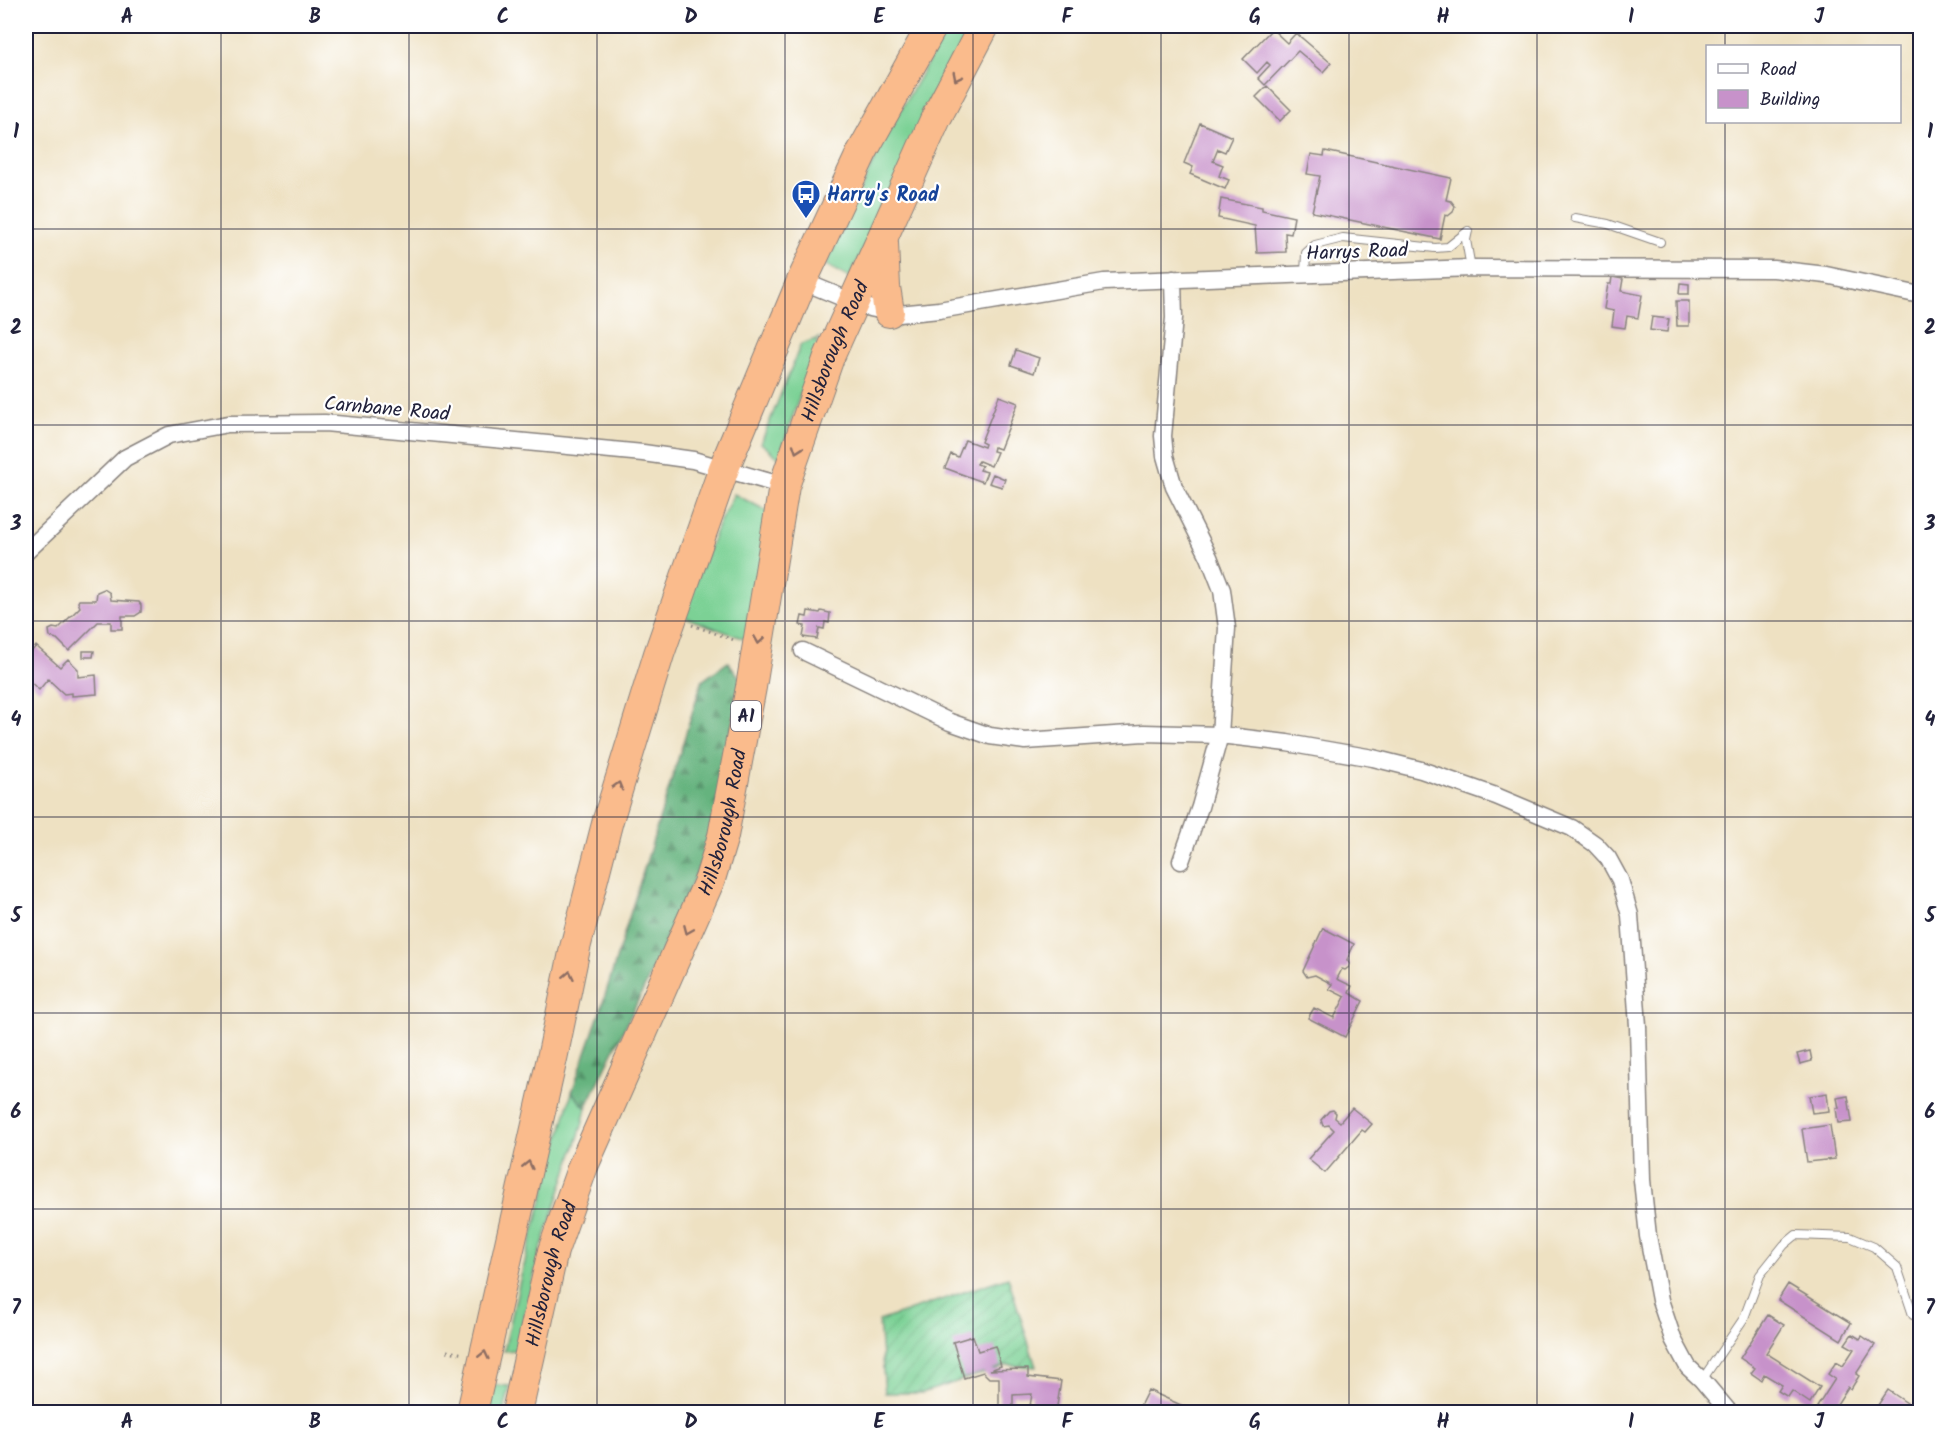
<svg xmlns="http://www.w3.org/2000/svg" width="1946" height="1438" viewBox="0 0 1946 1438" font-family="Kalam,sans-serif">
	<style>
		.grass { fill: #7cd195; stroke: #4f7a68; stroke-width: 1.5 }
		.forest { fill: url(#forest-firs); stroke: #446a5c; stroke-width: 1.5 }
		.garden { fill: url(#garden-furrows); stroke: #4f7a68; stroke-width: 1.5 }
		.building { fill: #c792ca }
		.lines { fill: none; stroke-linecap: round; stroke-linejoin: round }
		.lane-casing { stroke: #88827e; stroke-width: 10 }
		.street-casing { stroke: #88827e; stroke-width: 19 }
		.highway-casing { stroke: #88827e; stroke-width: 32 }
		.path { stroke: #88827e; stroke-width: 3; stroke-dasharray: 1.5 4.5; stroke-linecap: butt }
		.lane { stroke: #fff; stroke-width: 8 }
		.street { stroke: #fff; stroke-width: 16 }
		.highway { stroke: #fabb8c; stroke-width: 30 }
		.oneway { stroke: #8e6e64 }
		.grid { fill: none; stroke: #22223b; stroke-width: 1.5; stroke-opacity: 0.55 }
		.labels { text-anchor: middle; stroke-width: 4.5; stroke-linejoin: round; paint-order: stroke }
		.shield { fill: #fff; stroke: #646476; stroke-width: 1.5 }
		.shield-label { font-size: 18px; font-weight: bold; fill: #22223b }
		.transit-label { font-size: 20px; font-weight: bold; fill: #164399; stroke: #fff; text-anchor: start }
		.street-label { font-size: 20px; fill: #22223b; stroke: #fff }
		.neatline { fill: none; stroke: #22223b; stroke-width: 2 }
		.grid-label { font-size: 20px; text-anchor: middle; font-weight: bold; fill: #22223b }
	</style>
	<defs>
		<pattern id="forest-firs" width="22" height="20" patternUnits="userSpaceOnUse" patternTransform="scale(1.5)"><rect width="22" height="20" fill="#65b37e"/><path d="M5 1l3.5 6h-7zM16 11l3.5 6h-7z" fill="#539168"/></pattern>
		<pattern id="garden-furrows" width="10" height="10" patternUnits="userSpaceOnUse" patternTransform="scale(1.5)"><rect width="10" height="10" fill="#7cd195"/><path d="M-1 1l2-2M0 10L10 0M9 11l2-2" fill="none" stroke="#6bb381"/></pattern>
	</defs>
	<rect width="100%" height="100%" fill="#fff"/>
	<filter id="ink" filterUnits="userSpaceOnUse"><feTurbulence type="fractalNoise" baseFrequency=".0167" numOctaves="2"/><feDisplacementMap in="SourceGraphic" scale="12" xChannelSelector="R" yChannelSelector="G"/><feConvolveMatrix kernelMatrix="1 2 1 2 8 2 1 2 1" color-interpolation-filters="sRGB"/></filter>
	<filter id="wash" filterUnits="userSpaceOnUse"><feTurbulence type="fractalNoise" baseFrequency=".008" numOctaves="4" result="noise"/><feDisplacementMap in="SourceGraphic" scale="24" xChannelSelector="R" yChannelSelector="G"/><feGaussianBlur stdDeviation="1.35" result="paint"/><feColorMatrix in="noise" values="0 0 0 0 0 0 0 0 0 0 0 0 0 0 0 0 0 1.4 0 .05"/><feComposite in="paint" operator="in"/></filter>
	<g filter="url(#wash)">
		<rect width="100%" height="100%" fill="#eee1c2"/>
		<path class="grass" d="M949,26H975L849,278L826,265L884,139Z
			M819,338L779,458L761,443L801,344Z
			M734,494L771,513L747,640L682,616L719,523Z
			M572,1092L586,1108L582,1126L540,1252L516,1350L504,1351L520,1280Z
			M493,1385L510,1386L504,1412H487Z"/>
		<path class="forest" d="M728,662L744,683L714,833L658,959L586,1108L572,1092L600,1012L702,681Z"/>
		<path class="garden" d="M1008,1277L1036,1367L1008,1365L922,1393H885L879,1321Z"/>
		<g id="blocks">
			<path class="building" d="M1272,29L1287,43L1296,33L1331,63L1323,72L1298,51L1265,85L1258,78L1270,65L1267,62L1257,73L1243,59Z
				M1267,86L1291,110L1280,121L1256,97Z
				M1200,123L1232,137L1225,152L1218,149L1213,161L1223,165L1219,176L1229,180L1225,189L1190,174L1193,167L1184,163Z
				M1325,151L1451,178L1446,200L1451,201L1455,206L1453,212L1448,216L1445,215L1440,239L1312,212L1320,176L1307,174L1311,154L1324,156Z
				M1221,199L1262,207V210L1294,217L1291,234L1285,233L1286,252L1257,253L1255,226L1218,218Z
				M1612,277L1623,279L1621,291L1642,295L1638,318L1627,316L1625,328L1612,326L1614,311L1604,309L1608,284H1611Z
				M1680,283L1689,284V294H1679Z
				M1676,301H1689V326H1677Z
				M1652,317L1669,319L1667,332L1650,330Z
				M1016,350L1039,358L1034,373L1011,365Z
				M999,396L1018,403L1000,449L994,447L993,451L997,452L991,466L979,461L977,464L982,466L980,470L987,472L983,482L945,468L951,454L958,457L965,440L984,447L985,444L981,442Z
				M993,474L1005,479L1002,487L989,483Z
				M104,589L110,593L111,600L139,602L141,605V612L135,616H122V629H111V622H98L69,651L57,639L50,637L49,630L53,628L58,629L80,607L78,602L79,600H96L97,592Z
				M808,611L820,613L821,611L830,613L829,623L825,622L824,629L819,628L817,639L803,637L805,626L800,625L802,616L807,617Z
				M36,646L60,667L68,659L78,669V677L96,675L97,694L72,696V693L64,694L48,679L39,690L26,678L30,673L29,663L26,658Z
				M83,651H94L93,657H83Z
				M1323,928L1354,944L1347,960L1350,964L1349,967L1345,970L1342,969L1337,979L1352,986L1349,993L1363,1001L1345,1037L1308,1018L1314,1008L1334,1018L1345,997L1329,989L1332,984L1315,975L1307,977L1303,971Z
				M1810,1051L1812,1061L1800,1064L1797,1054Z
				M1827,1093L1829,1111L1812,1113L1809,1096Z
				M1848,1096L1852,1122L1838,1123L1836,1108H1839L1837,1098Z
				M1352,1108L1372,1124L1365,1132L1362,1130L1325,1173L1308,1159L1334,1130L1329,1125L1323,1126L1321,1120L1329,1111L1333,1110L1336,1113L1335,1118L1340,1122Z
				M1830,1125L1835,1159L1807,1162L1802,1129Z
				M1788,1284L1851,1323L1841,1340L1778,1300Z
				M1768,1315L1784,1325L1766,1353L1820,1387L1810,1403L1792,1391L1788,1397L1778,1391L1782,1385L1764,1374L1761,1380L1751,1373L1755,1368L1740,1358Z
				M1852,1334L1860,1339L1862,1336L1875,1345L1856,1374L1859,1376L1851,1389L1848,1387L1832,1412H1826L1817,1407L1835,1379L1828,1374L1836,1362L1843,1366L1854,1349L1845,1344Z
				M973,1336L978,1351L995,1346L1001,1366L990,1370L1028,1369V1377L1061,1381L1056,1412H1029L1032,1394L1013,1395V1412H999V1378H989L983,1372L964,1378L953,1342Z
				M1148,1390L1196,1412H1142L1138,1410Z
				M1888,1390L1920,1412H1890L1878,1405Z
				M1108,1406L1118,1412H1104Z"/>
		</g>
	</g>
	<g filter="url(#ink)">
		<use href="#blocks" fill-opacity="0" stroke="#88827e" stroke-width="1.5"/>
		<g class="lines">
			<g class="lane-casing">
				<path id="lane" d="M1575,218L1608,224L1660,242
					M1468,231L1466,240L1471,268
					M1305,274L1306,253L1315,245L1343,238L1435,248L1448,247L1468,231
					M1702,1380L1744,1318L1760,1275L1784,1245L1796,1235L1850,1237L1874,1247L1897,1267L1913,1315"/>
			</g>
			<g class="street-casing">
				<path id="street" d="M1173,279L1174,318L1163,436L1165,456L1174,487L1209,557L1222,590L1227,628L1220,735L1200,807L1181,861
					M802,281L865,307L899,314L939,310L1104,282L1471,268L1774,269L1826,275L1920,295
					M26,552L125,458L169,435L228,424L325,423L643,453L693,460L784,486
					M803,651L950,722L990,736L1025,741L1144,733L1220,735L1287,743L1373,758L1421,770L1496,796L1572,828L1595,844L1608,858L1620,880L1630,915L1638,1026L1642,1180L1648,1236L1660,1300L1673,1339L1688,1367L1702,1380L1729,1412"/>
			</g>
			<g class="highway-casing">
				<g id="highway">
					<path d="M883,243L885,287L889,312"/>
					<path d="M472,1412L553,1054L575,948L608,820L659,654L724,468L802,281L862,152L932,26"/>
					<path id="s1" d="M517,1412L553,1251L583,1166L710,879L723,836L751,687L784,486L829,357L936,118L984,26"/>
				</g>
			</g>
			<path class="path" d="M692,625L737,641
				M447,1351L464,1354"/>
			<use href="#lane" class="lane"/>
			<use href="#street" class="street"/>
			<use href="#highway" class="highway"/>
		</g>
		<defs><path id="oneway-chevron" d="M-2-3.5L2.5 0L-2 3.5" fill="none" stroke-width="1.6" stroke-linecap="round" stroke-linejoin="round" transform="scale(1.5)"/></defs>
		<g class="oneway">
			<use href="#oneway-chevron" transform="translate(957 77) rotate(117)"/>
			<use href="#oneway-chevron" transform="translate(797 449) rotate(109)"/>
			<use href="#oneway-chevron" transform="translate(759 640) rotate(99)"/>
			<use href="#oneway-chevron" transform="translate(618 786) rotate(-74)"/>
			<use href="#oneway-chevron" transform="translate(688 930) rotate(113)"/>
			<use href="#oneway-chevron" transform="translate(569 975) rotate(-78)"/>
			<use href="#oneway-chevron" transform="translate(528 1165) rotate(-77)"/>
			<use href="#oneway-chevron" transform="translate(484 1355) rotate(-77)"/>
		</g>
	</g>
	<path class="grid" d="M221,26V1412M409,26V1412M597,26V1412M785,26V1412M973,26V1412M1161,26V1412M1349,26V1412M1537,26V1412M1725,26V46M1725,122V1412M26,229H1920M26,425H1920M26,621H1920M26,817H1920M26,1013H1920M26,1209H1920"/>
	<defs>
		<g id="bus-pin" transform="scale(1.5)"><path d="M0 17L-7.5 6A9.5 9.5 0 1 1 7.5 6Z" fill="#1a4fb4" stroke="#fff"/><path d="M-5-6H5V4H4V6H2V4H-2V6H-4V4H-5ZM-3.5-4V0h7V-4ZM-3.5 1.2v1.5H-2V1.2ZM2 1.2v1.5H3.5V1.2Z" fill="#fff"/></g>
	</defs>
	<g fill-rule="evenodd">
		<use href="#bus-pin" x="806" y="194"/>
	</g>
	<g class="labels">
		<rect class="shield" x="731" y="701" width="30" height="30" rx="4.5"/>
		<g class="shield-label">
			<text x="746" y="722">A1</text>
		</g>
		<g class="transit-label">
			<text x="827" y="201">Harry's Road</text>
		</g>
		<g class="street-label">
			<text transform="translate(1357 251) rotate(-2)" y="7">Harrys Road</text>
			<text dy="7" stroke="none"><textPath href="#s1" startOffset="1113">Hillsborough Road</textPath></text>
			<text transform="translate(387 408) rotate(5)" y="7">Carnbane Road</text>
			<text dy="7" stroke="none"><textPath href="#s1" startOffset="627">Hillsborough Road</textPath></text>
			<text dy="7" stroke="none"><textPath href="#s1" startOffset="142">Hillsborough Road</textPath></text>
		</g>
	</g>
	<rect width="1946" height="1438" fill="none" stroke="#fff" stroke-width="66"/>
	<rect x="1706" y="45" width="195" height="78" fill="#ffffff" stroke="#a7a7b1" stroke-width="1.5"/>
	<rect x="1718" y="64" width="30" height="9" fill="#ffffff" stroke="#a7a7b1" stroke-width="1.5"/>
	<text x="1760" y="75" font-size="18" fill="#22223b">Road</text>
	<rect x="1718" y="90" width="30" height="18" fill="#c792ca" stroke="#a7a7b1" stroke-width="1.5"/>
	<text x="1760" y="105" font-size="18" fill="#22223b">Building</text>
	<rect x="33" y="33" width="1880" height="1372" class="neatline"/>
	<g class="grid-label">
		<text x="127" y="23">A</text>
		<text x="315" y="23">B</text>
		<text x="503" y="23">C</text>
		<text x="691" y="23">D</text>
		<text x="879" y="23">E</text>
		<text x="1067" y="23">F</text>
		<text x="1255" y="23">G</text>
		<text x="1443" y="23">H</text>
		<text x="1631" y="23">I</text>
		<text x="1819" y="23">J</text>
		<text x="16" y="138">1</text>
		<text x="1930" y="138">1</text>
		<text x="16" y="334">2</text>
		<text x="1930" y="334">2</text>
		<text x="16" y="530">3</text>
		<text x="1930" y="530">3</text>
		<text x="16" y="726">4</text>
		<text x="1930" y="726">4</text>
		<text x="16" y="922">5</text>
		<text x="1930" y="922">5</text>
		<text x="16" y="1118">6</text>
		<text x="1930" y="1118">6</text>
		<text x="16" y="1314">7</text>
		<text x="1930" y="1314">7</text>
		<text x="127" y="1428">A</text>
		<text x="315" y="1428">B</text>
		<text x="503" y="1428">C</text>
		<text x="691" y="1428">D</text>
		<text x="879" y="1428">E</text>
		<text x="1067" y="1428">F</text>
		<text x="1255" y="1428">G</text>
		<text x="1443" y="1428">H</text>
		<text x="1631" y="1428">I</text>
		<text x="1819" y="1428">J</text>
	</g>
</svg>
